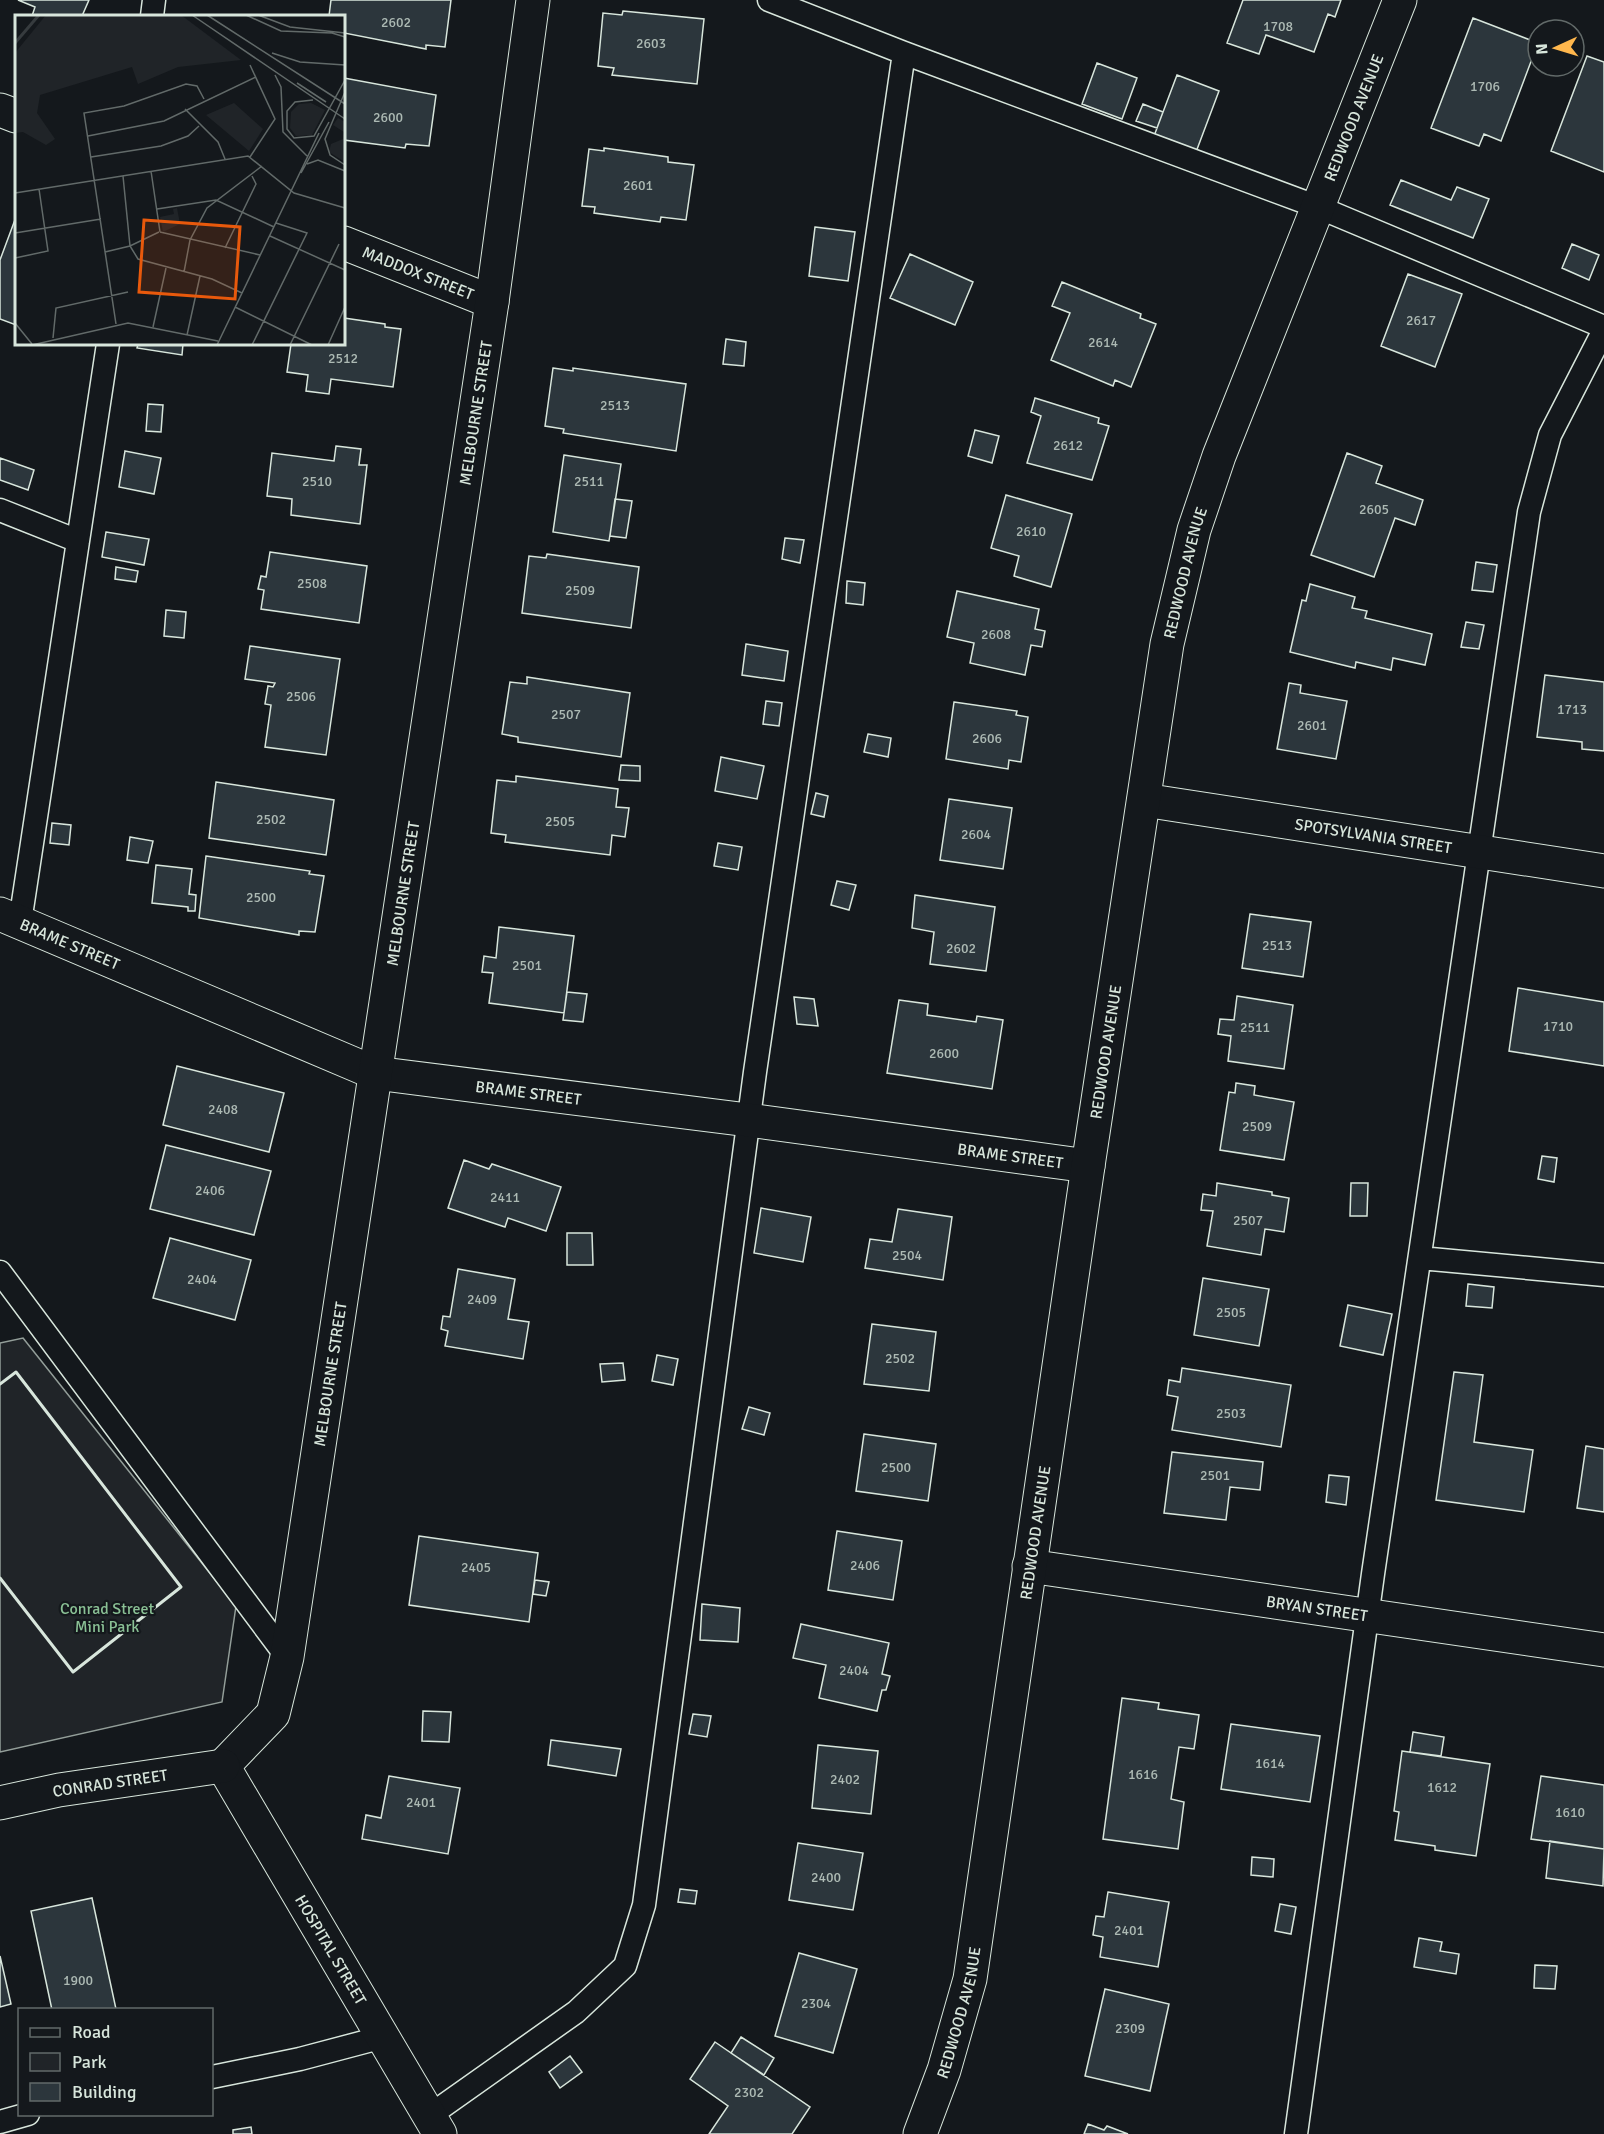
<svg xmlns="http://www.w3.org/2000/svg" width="1604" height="2134" viewBox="0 0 1604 2134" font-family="Signika,sans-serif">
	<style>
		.green { fill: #202428; stroke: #939e99; stroke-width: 1.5 }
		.building { fill: #2c363c; stroke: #d8e6dc; stroke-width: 1.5 }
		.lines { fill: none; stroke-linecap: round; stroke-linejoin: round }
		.service-casing { stroke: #d8e6dc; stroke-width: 25 }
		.minor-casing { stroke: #d8e6dc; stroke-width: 35 }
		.service { stroke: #14181c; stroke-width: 22 }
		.minor { stroke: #14181c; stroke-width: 33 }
		.wall { stroke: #d8e6dc; stroke-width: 3 }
		.labels { text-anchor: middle; stroke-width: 4.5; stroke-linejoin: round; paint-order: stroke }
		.number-label { font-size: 14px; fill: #adbab4 }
		.street-label { font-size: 16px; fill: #d8e6dc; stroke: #14181c }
		.park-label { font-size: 16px; fill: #8ac095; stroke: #14181c }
		.inset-river { fill: none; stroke: #363b3e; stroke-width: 3 }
		.inset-road { fill: none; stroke: #626a69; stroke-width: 1.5 }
		.view { fill: #e8590c; fill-opacity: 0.15; stroke: #e8590c; stroke-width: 3 }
		.inset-edge { fill: none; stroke: #d8e6dc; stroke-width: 3 }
	</style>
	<rect width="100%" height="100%" fill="#14181c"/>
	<path class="green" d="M23,1338L236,1606L222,1702L0,1752V1343Z"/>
	<path class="building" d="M18,0H89L82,16H58L54,15L53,16H32L35,7Z
		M331,0H451L445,47L426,45V49L344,33V16H329Z
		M1243,0H1341L1335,17L1328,14L1314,52L1266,35L1259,54L1227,43Z
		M623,11L704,19L697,84L612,75L614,68L598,66L603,13L622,15Z
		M1473,18L1538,43L1501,141L1484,134L1479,146L1431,128Z
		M1587,56L1604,62V172L1551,151Z
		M1097,63L1137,78L1122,119L1082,104Z
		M1177,75L1219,91L1196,152L1154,136Z
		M344,78L436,95L429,146L406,144L405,148L344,140Z
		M1143,104L1163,112L1157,128L1136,121Z
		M604,148L668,157V162L694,165L686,220L661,217L660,222L594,213L595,207L582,206L589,149L604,151Z
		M1401,180L1451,200L1457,187L1489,199L1473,238L1390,205Z
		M16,217V325L0,319V260Z
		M815,227L855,232L848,281L809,276Z
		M1572,244L1599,255L1589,280L1562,268Z
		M910,254L973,282L955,325L890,298Z
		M1408,274L1462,294L1435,367L1381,346Z
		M1062,282L1141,314L1140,318L1156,324L1131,387L1115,380L1113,386L1051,360L1070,313L1052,306Z
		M344,318L385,324V327L401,329L393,387L331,379L329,394L306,391L308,375L287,372L291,344H344Z
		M726,339L746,342L744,366L723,364Z
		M138,344H183L182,355L137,348Z
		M553,368L573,371V368L686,384L676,451L563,433L564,429L545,426Z
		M1035,398L1099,418L1098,423L1109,426L1092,480L1027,463L1041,416L1031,412Z
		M148,404L163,405L161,432L146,431Z
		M975,430L999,436L992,463L968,456Z
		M336,446L361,449L359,465H367L360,524L291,515L292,499L267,496L272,453L334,461Z
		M125,451L161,458L154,494L119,487Z
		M1347,453L1382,466L1376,483L1423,500L1415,525L1395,518L1374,577L1311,555Z
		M564,455L621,464L609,541L553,532Z
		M0,458L34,470L28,490L0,480Z
		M1006,495L1072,514L1051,587L1014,576L1019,556L991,548Z
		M615,499L632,501L626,538L610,536Z
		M106,532L149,539L144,565L102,557Z
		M785,538L804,540L800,563L782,559Z
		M270,552L367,566L359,623L261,609L264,590L258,589L261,576L266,577Z
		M547,554L639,567L631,628L522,613L529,556L546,558Z
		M1476,562L1497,565L1493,592L1472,590Z
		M116,567L138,571L136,582L115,579Z
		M847,581L865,583L863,605L846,603Z
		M1310,584L1355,597L1352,608L1367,611L1365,618L1432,634L1425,665L1393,658L1391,670L1356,662L1355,668L1290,652L1302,600L1306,601Z
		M957,591L1039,609L1035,629L1045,631L1042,647L1031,645L1025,675L970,663L974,643L947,637Z
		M166,610L186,612L184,638L164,636Z
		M1466,622L1484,625L1479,649L1461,647Z
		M746,644L788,651L784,681L742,675Z
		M250,646L340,659L326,755L265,747L271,705L265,704L268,686L273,687L275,683L245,679Z
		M1545,675L1604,682V751L1582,749V742L1537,737Z
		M527,677L630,693L621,757L518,742V737L502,734L510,682L527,684Z
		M1289,683L1301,685L1300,693L1347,701L1336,759L1277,749Z
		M766,701L782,703L779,726L763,724Z
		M954,702L1017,711L1016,715L1028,717L1021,762L1009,760L1008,769L946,759Z
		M868,734L891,738L888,757L864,752Z
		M721,757L764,766L757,799L715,791Z
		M621,765L640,766V781L619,780Z
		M516,776L618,789L616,807L629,808L625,837L612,835L610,855L505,842L506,835L491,833L497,780L516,782Z
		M216,782L334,800L326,855L209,838Z
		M816,793L828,796L824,817L811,814Z
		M949,799L1012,808L1003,869L940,860Z
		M52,823L71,825L69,845L50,843Z
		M130,837L153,841L148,863L127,860Z
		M718,843L742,847L738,870L714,866Z
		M206,856L310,871L309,874L324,876L315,932L299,931V935L199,918Z
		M156,865L192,869L189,894L196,895L195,911H188V907L152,903Z
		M837,881L856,885L849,910L831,905Z
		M915,895L995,907L986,971L930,964L934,932L912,928Z
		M1250,914L1311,922L1303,977L1242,968Z
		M499,927L574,936L564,1013L489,1003L493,973L482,972L484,956L496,958Z
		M1518,988L1604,1002V1066L1509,1051Z
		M567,992L587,994L583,1022L563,1020Z
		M1237,996L1293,1005L1284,1069L1228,1061L1231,1036L1218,1034L1220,1019L1234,1020Z
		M794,997L814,999L818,1026L797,1024Z
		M899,1000L928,1004L927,1015L976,1022L977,1016L1003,1020L992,1089L887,1073Z
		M177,1066L284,1093L269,1152L163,1125Z
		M1236,1083L1255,1086L1254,1095L1294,1102L1284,1160L1220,1150L1229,1092L1235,1093Z
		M166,1145L271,1171L254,1235L150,1209Z
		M1542,1156L1557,1158L1554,1182L1538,1179Z
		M464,1160L489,1169L492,1164L561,1187L546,1231L508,1218L505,1227L448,1208Z
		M1217,1183L1272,1192V1195L1289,1198L1284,1232L1265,1229L1261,1255L1207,1246L1213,1211L1201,1210L1203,1194L1216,1196Z
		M1351,1183H1368L1367,1216H1350Z
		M761,1208L811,1217L803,1262L754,1253Z
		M898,1209L952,1217L943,1280L865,1268L870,1239L892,1242Z
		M567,1233H592L593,1265H567Z
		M170,1238L251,1260L235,1320L153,1298Z
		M458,1269L515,1279L508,1319L529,1322L523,1359L445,1346L448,1331L441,1329L443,1316L450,1317Z
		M1203,1278L1269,1289L1259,1346L1194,1335Z
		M1468,1284L1494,1287L1492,1308L1466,1306Z
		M1348,1305L1392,1314L1383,1355L1340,1346Z
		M872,1324L936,1332L929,1391L864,1384Z
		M657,1355L678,1359L673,1385L652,1381Z
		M623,1363L625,1380L602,1382L600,1364Z
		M1182,1368L1291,1385L1281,1447L1172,1430L1178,1397L1167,1395L1169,1380L1180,1382Z
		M1454,1372L1483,1375L1474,1442L1533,1450L1524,1512L1436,1500Z
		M749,1407L770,1413L764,1435L742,1429Z
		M864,1434L936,1444L928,1501L856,1491Z
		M1586,1446L1604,1449V1512L1577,1508Z
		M1172,1452L1263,1462L1260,1490L1230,1487L1226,1520L1164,1513Z
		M1329,1475L1349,1477L1346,1505L1326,1502Z
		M837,1531L902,1541L893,1600L828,1590Z
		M419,1536L538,1553L529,1622L409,1605Z
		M535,1580L549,1582L546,1596L533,1594Z
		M702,1604L740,1608L738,1642L700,1640Z
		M801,1624L889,1643L882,1674L890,1676L886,1690H882L877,1711L819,1698L826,1665L793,1658Z
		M1122,1698L1159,1703L1158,1709L1199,1715L1194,1749L1179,1747L1171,1799L1184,1802L1178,1849L1103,1839Z
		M423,1711L451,1712L449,1742L422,1741Z
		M693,1714L711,1716L707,1737L689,1734Z
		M1231,1724L1320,1736L1310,1802L1221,1789Z
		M1413,1732L1444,1737L1441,1756L1410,1752Z
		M551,1740L621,1749L616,1776L548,1765Z
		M818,1745L878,1751L871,1814L812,1808Z
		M1402,1751L1490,1764L1476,1856L1435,1850V1846L1395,1840L1399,1812L1394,1811Z
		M389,1776L460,1788L448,1854L362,1839L366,1815L381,1818Z
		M1541,1776L1604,1785V1849L1531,1839Z
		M1550,1841L1604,1849L1603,1886L1546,1878Z
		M798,1843L863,1853L853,1910L789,1900Z
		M1252,1857L1274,1859L1273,1877L1251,1875Z
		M680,1889L697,1891L695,1904L678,1902Z
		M1108,1892L1169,1902L1158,1967L1100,1957L1103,1937L1093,1935L1096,1916L1104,1917Z
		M92,1898L116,2009L52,2010L31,1911Z
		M1280,1904L1296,1907L1291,1934L1275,1931Z
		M1419,1938L1442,1942L1440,1951L1459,1954L1456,1974L1414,1967Z
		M799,1953L857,1969L833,2053L775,2036Z
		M0,1956L11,2004L0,2007Z
		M1535,1965L1557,1966L1555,1989L1534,1988Z
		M1105,1989L1169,2004L1150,2091L1085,2076Z
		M741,2037L774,2058L764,2075L731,2053Z
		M715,2042L810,2107L792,2134H709L728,2106L690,2079Z
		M570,2056L582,2072L560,2088L549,2072Z
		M1088,2124L1104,2130L1107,2126L1128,2134H1084Z
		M251,2127L252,2134H233V2130Z"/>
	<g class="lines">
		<g class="service-casing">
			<path id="service" d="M769,0L904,53L1318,207L1604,327
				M152,16L154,0
				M0,510L78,541
				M20,922L108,344
				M1420,1258L1604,1275
				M0,1272L287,1657
				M212,2077L300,2059L383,2037
				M429,2116L576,2012L625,1966L644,1905L755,1072L904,53
				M0,2122L28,2114
				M1296,2134L1373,1574L1529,512L1550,435L1604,330"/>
		</g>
		<g class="minor-casing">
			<g id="minor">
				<path d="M0,110L16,116"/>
				<path id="s1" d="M344,243L492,302"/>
				<path id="s2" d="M1144,800L1604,871"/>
				<path id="s3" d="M0,914L375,1073L748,1120L1088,1166"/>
				<path id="s4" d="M1029,1566L1604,1650"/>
				<path id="s5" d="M223,1766L273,1714L287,1657L492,302L533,0"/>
				<path id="s6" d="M223,1766L440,2134"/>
				<path id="s7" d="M0,1803L59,1790L223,1766"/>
				<path id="s8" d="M920,2134L944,2070L970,1979L1088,1166L1167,644L1194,530L1219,456L1400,0"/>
			</g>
		</g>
		<use href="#service" class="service"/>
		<use href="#minor" class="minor"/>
		<path class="wall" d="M0,1384L16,1372L181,1587L73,1672L0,1578"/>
	</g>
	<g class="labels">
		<g class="number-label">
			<text x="396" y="27">2602</text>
			<text x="1278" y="31">1708</text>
			<text x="651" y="48">2603</text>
			<text x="1485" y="91">1706</text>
			<text x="388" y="122">2600</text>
			<text x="638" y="190">2601</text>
			<text x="1421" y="325">2617</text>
			<text x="1103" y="347">2614</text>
			<text x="343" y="363">2512</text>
			<text x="615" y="410">2513</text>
			<text x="1068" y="450">2612</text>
			<text x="317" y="486">2510</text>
			<text x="589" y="486">2511</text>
			<text x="1374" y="514">2605</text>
			<text x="1031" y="536">2610</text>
			<text x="312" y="588">2508</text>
			<text x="580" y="595">2509</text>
			<text x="996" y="639">2608</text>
			<text x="301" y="701">2506</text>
			<text x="1572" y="714">1713</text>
			<text x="566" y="719">2507</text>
			<text x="1312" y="730">2601</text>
			<text x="987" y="743">2606</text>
			<text x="271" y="824">2502</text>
			<text x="560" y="826">2505</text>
			<text x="976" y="839">2604</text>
			<text x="261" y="902">2500</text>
			<text x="1277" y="950">2513</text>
			<text x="961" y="953">2602</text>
			<text x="527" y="970">2501</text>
			<text x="1558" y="1031">1710</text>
			<text x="1255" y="1032">2511</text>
			<text x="944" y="1058">2600</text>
			<text x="223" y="1114">2408</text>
			<text x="1257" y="1131">2509</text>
			<text x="210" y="1195">2406</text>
			<text x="505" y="1202">2411</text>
			<text x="1248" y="1225">2507</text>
			<text x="907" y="1260">2504</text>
			<text x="202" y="1284">2404</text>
			<text x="482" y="1304">2409</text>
			<text x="1231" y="1317">2505</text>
			<text x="900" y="1363">2502</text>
			<text x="1231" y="1418">2503</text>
			<text x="896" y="1472">2500</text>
			<text x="1215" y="1480">2501</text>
			<text x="865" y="1570">2406</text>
			<text x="476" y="1572">2405</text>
			<text x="854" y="1675">2404</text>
			<text x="1270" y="1768">1614</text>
			<text x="1143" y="1779">1616</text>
			<text x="845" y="1784">2402</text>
			<text x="1442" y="1792">1612</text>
			<text x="421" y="1807">2401</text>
			<text x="1570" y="1817">1610</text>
			<text x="826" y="1882">2400</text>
			<text x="1129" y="1935">2401</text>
			<text x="78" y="1985">1900</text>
			<text x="816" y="2008">2304</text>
			<text x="1130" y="2033">2309</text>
			<text x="749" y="2097">2302</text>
		</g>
		<g class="street-label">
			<text dy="6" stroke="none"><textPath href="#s8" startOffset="2072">REDWOOD AVENUE</textPath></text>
			<text dy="6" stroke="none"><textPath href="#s1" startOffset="80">MADDOX STREET</textPath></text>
			<text dy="6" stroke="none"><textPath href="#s5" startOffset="1389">MELBOURNE STREET</textPath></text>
			<text dy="6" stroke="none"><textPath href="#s8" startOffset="1586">REDWOOD AVENUE</textPath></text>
			<text dy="6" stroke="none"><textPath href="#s2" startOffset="232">SPOTSYLVANIA STREET</textPath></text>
			<text dy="6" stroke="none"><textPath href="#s5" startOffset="903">MELBOURNE STREET</textPath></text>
			<text dy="6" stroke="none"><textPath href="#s3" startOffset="76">BRAME STREET</textPath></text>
			<text dy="6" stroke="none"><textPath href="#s8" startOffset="1100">REDWOOD AVENUE</textPath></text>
			<text dy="6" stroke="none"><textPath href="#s3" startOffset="562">BRAME STREET</textPath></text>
			<text dy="6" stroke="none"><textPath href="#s3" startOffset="1048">BRAME STREET</textPath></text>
			<text dy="6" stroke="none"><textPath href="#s5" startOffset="417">MELBOURNE STREET</textPath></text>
			<text dy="6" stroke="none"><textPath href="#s8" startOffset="614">REDWOOD AVENUE</textPath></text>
			<text dy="6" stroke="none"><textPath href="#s4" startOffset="291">BRYAN STREET</textPath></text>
			<text dy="6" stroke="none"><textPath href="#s7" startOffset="112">CONRAD STREET</textPath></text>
			<text dy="6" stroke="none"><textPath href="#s6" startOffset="213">HOSPITAL STREET</textPath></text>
			<text dy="6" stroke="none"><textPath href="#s8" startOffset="128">REDWOOD AVENUE</textPath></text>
		</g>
		<g class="park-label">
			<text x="107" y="1614">Conrad Street<tspan x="107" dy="18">Mini Park</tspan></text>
		</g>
	</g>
	<g transform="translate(15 15)">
		<rect width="330" height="330" fill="#14181c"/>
		<path d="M31,0H166L226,45L163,52L123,69L117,52L25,80L22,98L40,124L31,130L8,117L0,118V38ZM219,88L248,114L234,136L191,100ZM296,88L310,95L297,120L281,121L275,113L276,97L284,89ZM323,103L330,107V147L314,137L316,129L328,124L329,117L318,110ZM162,193L165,209L148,217L145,202L159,199L158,194Z" fill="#202428"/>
		<path class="inset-river" d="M0,28L24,0"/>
		<path class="inset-road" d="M177,0L330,104M192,0L330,89M231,0L266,16L317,18L330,22M243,0L275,12L330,18M257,38L285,47L330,50M235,50L260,104L235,142M260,60L266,72L268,117L292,141M282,68L311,87M330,77L310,124L315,140L330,150M298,85L280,87L272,96V114L279,123L299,121L330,65M170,94L203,127L210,144M73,121L149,106L241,62M76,142L146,131L173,121L184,111M292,149L303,145L330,156M136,156L145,217M286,158L314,107M108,161L115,231L123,244L197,264L227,278M0,178L233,141L279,178L330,193M142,194L201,185L259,212M145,217L245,240M0,218L86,204M255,221L330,255M210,233L241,169L237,161M90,237L115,231L144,217M0,243L33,236L24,174M169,257L175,225L192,193L247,151M220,292L297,330M0,308L17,329M101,309L69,98L109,91L171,69L182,71L189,84M138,312L151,253M172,320L185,261M38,323L41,293L113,277M17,330L113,308L203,326M202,330L304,118M237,330L292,218L261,208M275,330L324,229M313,330L330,292"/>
		<path class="view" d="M129,205L225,212L220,284L124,277Z"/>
		<rect width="330" height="330" class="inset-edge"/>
	</g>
	<rect x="18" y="2008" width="195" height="108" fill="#14181c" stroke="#626a69" stroke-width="1.5"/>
	<rect x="30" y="2028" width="30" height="9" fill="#14181c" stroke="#626a69" stroke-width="1.5"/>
	<text x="72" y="2038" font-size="18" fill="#d8e6dc">Road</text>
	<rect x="30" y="2053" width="30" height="18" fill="#202428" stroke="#626a69" stroke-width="1.5"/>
	<text x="72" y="2068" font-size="18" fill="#d8e6dc">Park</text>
	<rect x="30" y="2083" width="30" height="18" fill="#2c363c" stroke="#626a69" stroke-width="1.5"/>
	<text x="72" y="2098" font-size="18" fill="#d8e6dc">Building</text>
	<g transform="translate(1556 48) rotate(266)"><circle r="28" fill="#14181c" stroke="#626a69" stroke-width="1.5"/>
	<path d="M0-4.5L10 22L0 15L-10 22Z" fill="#ffb74d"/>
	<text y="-9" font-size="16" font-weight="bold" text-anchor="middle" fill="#d8e6dc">N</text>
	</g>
</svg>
